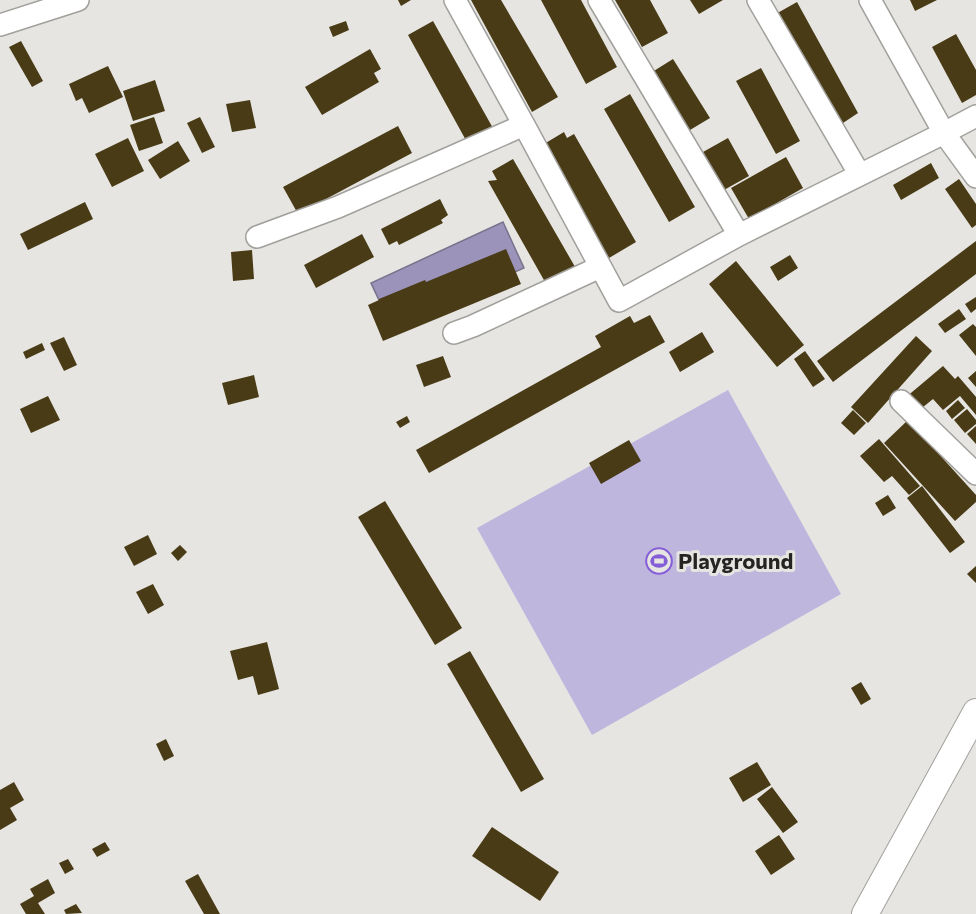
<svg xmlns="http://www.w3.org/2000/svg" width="976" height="914" viewBox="0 0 976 914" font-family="Commissioner,sans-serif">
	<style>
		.green { fill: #bfb6de }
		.water { fill: #9b93b9; stroke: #78728c; stroke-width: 1.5 }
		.building { fill: #493b16 }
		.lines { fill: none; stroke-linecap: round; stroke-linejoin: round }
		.minor-casing { stroke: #a1a09d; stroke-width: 24 }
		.tertiary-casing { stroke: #a1a09d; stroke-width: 28 }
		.minor { stroke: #fff; stroke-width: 21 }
		.tertiary { stroke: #fff; stroke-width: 26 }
		.labels { text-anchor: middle; stroke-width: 6; stroke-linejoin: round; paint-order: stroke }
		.poi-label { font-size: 22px; font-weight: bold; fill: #252423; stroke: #e6e5e1; text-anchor: start }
	</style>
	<rect width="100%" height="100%" fill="#e6e5e1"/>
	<path class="green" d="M728,390L841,594L592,735L477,528Z"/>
	<path class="water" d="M503,222L524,268L392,328L371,283Z"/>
	<path class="building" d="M398,0H411L401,6Z
		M471,0H501L558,97L532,112Z
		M541,0H581L617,67L586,84Z
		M615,0H650L668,33L642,47Z
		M690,0H723L699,14Z
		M910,0H937L915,11Z
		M797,2L858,113L837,127L774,15Z
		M346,21L349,30L333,37L329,27Z
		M433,21L494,130L468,144L408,35Z
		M956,34L976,70V95L962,103L932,47Z
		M21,41L43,81L32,87L9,47Z
		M370,49L381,69L374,73L379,82L322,115L305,87Z
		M673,59L710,118L685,133L649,74Z
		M108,66L123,97L89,113L82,98L76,101L69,84Z
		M761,68L800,141L776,154L736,81Z
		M155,80L165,111L133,121L123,91Z
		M630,94L695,207L669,222L604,109Z
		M250,100L256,128L232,132L226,104Z
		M154,117L163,143L139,151L130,125Z
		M200,117L215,147L202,153L187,123Z
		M398,126L412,153L298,214L283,187Z
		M564,132L567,138L574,134L636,242L609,258L544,144Z
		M128,138L144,171L112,187L95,154Z
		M728,138L749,176L724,190L703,152Z
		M178,141L190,161L160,179L148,160Z
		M786,157L803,188L749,219L731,188Z
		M513,159L578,272L549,289L488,181L497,180L492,171Z
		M931,163L939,178L901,200L893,185Z
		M959,179L976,204V225L972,228L945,189Z
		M440,199L448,215L441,220L443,223L399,245L397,241L389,245L381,229Z
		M85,202L93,219L28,250L20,234Z
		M362,234L374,257L316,288L304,265Z
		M976,241V274L833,382L817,361Z
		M506,249L521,284L383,341L368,305L379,300V299L425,280L426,282Z
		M252,250L254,279L233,281L231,252Z
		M790,255L798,268L778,281L770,267Z
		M736,261L804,345L777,367L709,284Z
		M976,297V309L971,313L965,304Z
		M959,309L966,319L945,333L938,324Z
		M650,315L665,342L429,473L416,450L601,347L595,336L630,316L634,323Z
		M973,324L976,327V356L959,335Z
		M702,332L714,352L680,372L669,352Z
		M916,336L932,351L868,423L851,407Z
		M64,337L77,365L64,371L50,343Z
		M42,343L45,350L26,359L23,352Z
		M805,351L825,379L813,387L794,359Z
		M443,356L451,377L424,387L416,365Z
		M943,366L955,379L958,376L976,397V415L960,396L943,410L933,399L917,412L905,398Z
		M976,371V387L968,378Z
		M254,375L259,397L228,405L222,383Z
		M48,396L60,420L31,433L20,409Z
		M958,400L965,408L952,419L946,411Z
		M967,409L976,420V424L965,433L954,420Z
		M853,410L866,423L854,435L841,423Z
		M407,416L410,422L400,428L396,422Z
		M908,420L976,495V502L955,521L884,443Z
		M976,426V444L967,434Z
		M879,439L920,486L909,495L892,476L884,482L860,456Z
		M629,440L641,461L601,484L589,463Z
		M922,486L965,542L950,553L907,498Z
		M888,495L896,508L883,516L875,503Z
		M385,501L462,628L435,645L358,517Z
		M148,535L157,554L134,566L124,547Z
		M180,545L187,552L178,561L171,553Z
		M976,566V583L967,574Z
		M153,584L164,605L148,614L136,592Z
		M267,642L279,689L258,695L253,676L238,680L230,651Z
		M470,651L544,779L521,792L447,664Z
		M861,682L871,699L861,705L851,688Z
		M166,739L174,756L164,761L156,744Z
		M757,762L771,785L743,802L729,778Z
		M14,782L24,800L10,808L17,820L0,830V790Z
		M772,787L798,822L783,833L757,799Z
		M492,827L559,872L540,901L472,856Z
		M779,835L795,859L771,875L755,851Z
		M105,842L110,850L97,857L92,849Z
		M68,859L74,869L65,874L59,863Z
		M198,874L220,914H204L185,881Z
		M48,879L55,893L38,903L45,914H26L20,904L34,896L30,889Z
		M76,904L82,913L66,914L64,910Z"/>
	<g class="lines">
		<g class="minor-casing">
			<path id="minor" d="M455,0L524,125
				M599,0L739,235
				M758,0L860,175
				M870,0L944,133L976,177
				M0,25L78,0
				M257,237L338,207L524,125L619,301L739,235L944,133L976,116
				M454,333L473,326L600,267
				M901,401L976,474"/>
		</g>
		<g class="tertiary-casing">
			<path id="tertiary" d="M865,914L976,712"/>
		</g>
		<use href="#minor" class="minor"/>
		<use href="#tertiary" class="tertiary"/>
	</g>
	<defs>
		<g id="stadium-ring" transform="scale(1.35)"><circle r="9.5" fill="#e6e5e1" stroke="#855ed8" stroke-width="1.5"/><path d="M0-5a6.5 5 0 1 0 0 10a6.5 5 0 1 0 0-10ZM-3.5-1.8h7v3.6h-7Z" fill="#855ed8"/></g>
	</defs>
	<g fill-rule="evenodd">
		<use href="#stadium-ring" x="659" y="561"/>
	</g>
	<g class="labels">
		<g class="poi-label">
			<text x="678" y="569">Playground</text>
		</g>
	</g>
</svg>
